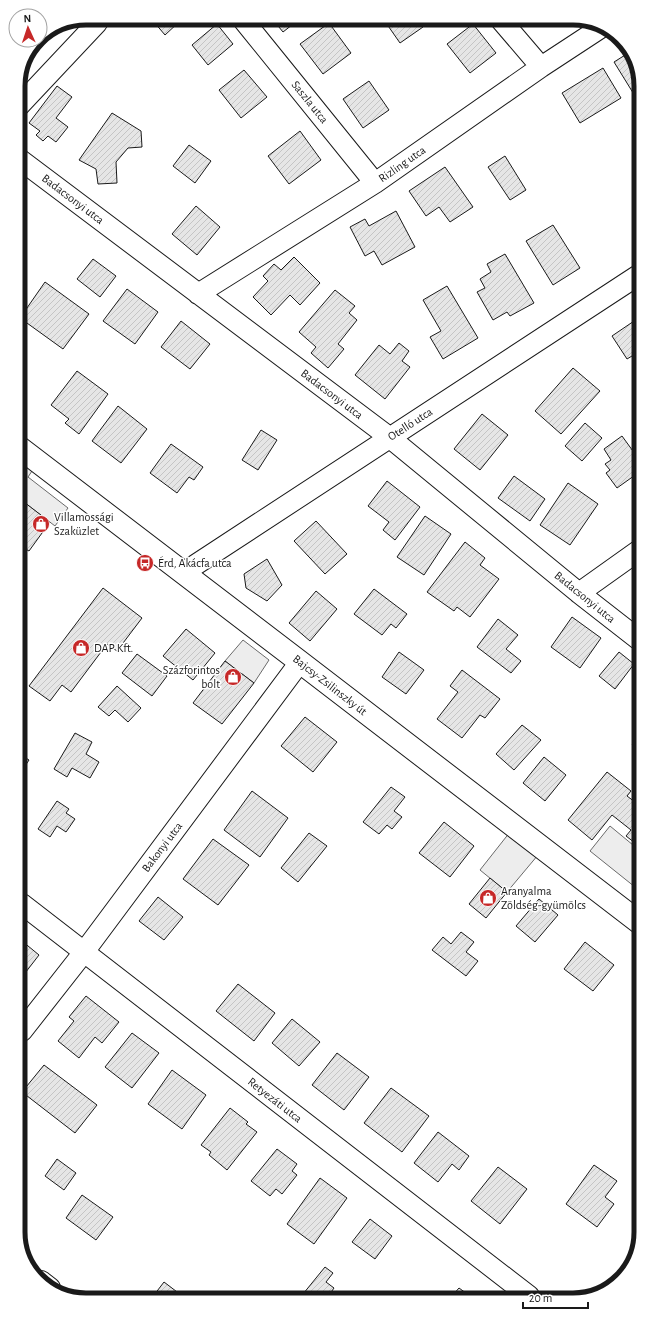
<svg xmlns="http://www.w3.org/2000/svg" width="659" height="1318" viewBox="0 0 659 1318" font-family="'Alegreya Sans',sans-serif">
	<style>
		.built { fill: #ededed; stroke: #6a6a6a }
		.building { fill: url(#building-hatch); stroke: #1a1a1a }
		.lines { fill: none; stroke-linecap: round; stroke-linejoin: round }
		.street-casing { stroke: #1a1a1a; stroke-width: 22 }
		.secondary-casing { stroke: #1a1a1a; stroke-width: 24 }
		.street { stroke: #fff; stroke-width: 20 }
		.secondary { stroke: #fff; stroke-width: 22 }
		.labels { text-anchor: middle; stroke-width: 3; stroke-linejoin: round; paint-order: stroke }
		.street-label { font-size: 12px; fill: #1a1a1a; stroke: #fff }
		.poi-label { font-size: 12px; fill: #1a1a1a; stroke: #fff; text-anchor: start }
		.rim { fill: none; stroke: #1a1a1a; stroke-width: 5 }
	</style>
	<defs>
		<pattern id="building-hatch" width="6" height="6" patternUnits="userSpaceOnUse"><rect width="6" height="6" fill="#e6e6e6"/><path d="M-1 1l2-2M0 6l6-6M5 7l2-2" fill="none" stroke="#c5c5c5"/></pattern>
	</defs>
	<rect width="100%" height="100%" fill="#fff"/>
	<path class="built" d="M20,462L32,471L28,477L68,508L55,526L20,499V488L27,477L20,472Z
		M243,640L269,660L254,683L225,661Z
		M610,826L639,850L640,891L590,851Z
		M510,832L538,855L507,892L480,870Z"/>
	<path class="building" d="M384,20H418L423,27L400,43Z
		M274,21H297L283,32Z
		M154,22H179L165,35Z
		M329,23L351,53L323,74L300,44Z
		M217,24L233,44L208,65L192,45Z
		M473,24L496,53L470,73L447,44Z
		M630,52L636,60V96H635L614,62Z
		M603,68L621,98L580,123L562,93Z
		M244,70L267,97L241,118L219,90Z
		M369,81L389,110L363,128L343,99Z
		M57,86L72,97L56,118L68,127L56,142L48,136L43,141L36,135L40,131L29,123Z
		M112,113L141,131L142,147L128,148L116,162L117,183L98,184L96,169L79,160Z
		M300,131L321,160L289,184L268,156Z
		M189,145L211,161L195,183L173,166Z
		M505,156L526,190L510,200L488,167Z
		M445,167L473,207L450,222L439,207L426,216L409,191Z
		M196,206L220,227L197,255L172,234Z
		M396,211L415,247L382,265L374,251L365,256L350,227L365,219L369,226Z
		M553,225L580,268L553,285L526,241Z
		M505,254L534,303L510,316L507,312L493,320L477,292L485,288L480,279L491,272L487,264Z
		M294,257L320,283L300,305L290,295L271,315L253,297L268,281L263,276L274,264L281,270Z
		M93,259L116,276L100,297L77,279Z
		M45,282L89,314L63,349L20,318Z
		M447,286L478,338L443,359L430,337L441,331L423,300Z
		M127,289L158,312L135,344L103,321Z
		M335,290L355,306L349,313L357,320L338,344L344,349L328,368L311,353L316,347L299,332Z
		M637,319V353L627,359L612,336Z
		M181,321L210,344L190,369L161,347Z
		M399,343L409,351L402,361L410,367L385,399L355,375L379,345L390,354Z
		M573,368L600,391L561,434L535,411Z
		M77,371L108,394L79,434L65,423L69,419L51,405Z
		M118,406L147,429L121,463L92,441Z
		M482,414L508,435L480,470L454,449Z
		M585,423L602,438L582,461L565,446Z
		M261,430L277,440L258,470L242,460Z
		M622,436L638,458V473L617,488L606,473L610,470L605,464L611,460L604,449Z
		M171,444L203,467L194,480L189,477L177,493L150,473Z
		M514,476L545,499L530,521L498,498Z
		M387,481L420,507L395,540L383,530L389,522L368,506Z
		M568,483L598,504L570,545L540,525Z
		M20,499L50,522L29,551L22,547L20,550Z
		M425,516L451,534L424,575L397,557Z
		M316,521L347,554L325,574L294,541Z
		M465,542L485,558L480,565L499,579L470,617L457,607L454,611L427,592Z
		M267,559L282,585L267,601L246,588L244,574Z
		M103,588L142,618L117,651L107,644L71,692L62,685L50,701L29,686Z
		M374,589L407,614L396,628L391,624L382,635L354,614Z
		M316,591L337,609L310,641L289,623Z
		M572,617L601,638L580,668L551,647Z
		M498,619L518,635L506,649L521,661L511,673L477,647Z
		M186,629L215,653L193,680L163,656Z
		M399,652L424,670L406,694L382,677Z
		M619,652L634,664L615,689L599,676Z
		M137,654L167,676L152,696L122,673Z
		M225,661L254,683L222,724L193,703Z
		M462,670L500,699L485,718L480,715L462,738L437,719L458,692L450,686Z
		M117,686L141,708L128,722L115,710L109,716L98,707Z
		M305,717L337,742L313,772L281,746Z
		M522,725L541,740L514,770L496,754Z
		M75,733L92,742L86,754L99,762L90,778L72,768L67,777L54,769Z
		M639,736V750L632,745Z
		M21,755L29,760L21,772Z
		M544,757L566,775L545,801L523,783Z
		M607,772L631,791L627,796L639,805V846L626,836L631,830L612,815L592,840L568,820Z
		M391,787L405,797L394,811L402,817L392,829L387,825L379,834L363,822Z
		M252,791L288,818L260,857L224,830Z
		M57,801L69,809L66,813L75,819L66,832L57,826L50,837L38,829Z
		M444,822L474,846L450,877L419,853Z
		M309,833L327,846L298,882L281,868Z
		M213,839L249,865L218,905L183,879Z
		M490,878L507,892L486,918L469,904Z
		M158,897L183,917L164,940L139,921Z
		M539,899L558,915L535,942L516,926Z
		M461,932L474,942L466,952L478,961L466,976L432,950L443,937L451,944Z
		M22,941L39,955L22,977Z
		M585,942L614,965L593,991L564,969Z
		M238,984L275,1013L254,1041L216,1011Z
		M86,996L119,1022L102,1043L95,1037L79,1058L58,1041L74,1021L69,1017Z
		M292,1019L320,1042L299,1066L272,1043Z
		M132,1033L159,1053L132,1088L105,1067Z
		M337,1053L369,1077L344,1110L312,1085Z
		M44,1065L97,1105L75,1133L22,1092Z
		M172,1070L206,1095L182,1129L148,1104Z
		M391,1088L429,1116L402,1152L364,1123Z
		M230,1108L248,1122L246,1124L257,1132L227,1170L209,1155L211,1152L201,1145Z
		M438,1132L469,1156L459,1170L452,1164L438,1182L414,1163Z
		M277,1149L297,1164L292,1171L297,1175L282,1194L276,1189L270,1196L251,1181Z
		M57,1159L76,1173L64,1190L45,1176Z
		M594,1165L617,1181L605,1197L614,1204L597,1227L566,1204Z
		M498,1167L527,1189L500,1224L471,1201Z
		M320,1178L347,1198L314,1244L287,1224Z
		M82,1195L113,1217L96,1240L66,1218Z
		M370,1219L392,1236L375,1259L352,1242Z
		M325,1267L333,1273L326,1282L334,1288L327,1298H307L303,1294Z
		M164,1282L185,1298L184,1299H151Z
		M459,1288L470,1296H452Z"/>
	<g class="lines">
		<g class="street-casing">
			<path id="street" d="M500,19L541,67
				M244,21L375,183
				M18,107L97,23
				M18,158L389,437L579,593L638,639
				M198,294L375,183L541,67L602,27
				M183,573L637,276
				M579,593L638,551
				M22,904L529,1296
				M22,1031L84,952L300,662
				M41,1281L50,1288"/>
		</g>
		<g class="secondary-casing">
			<path id="secondary" d="M20,448L300,662L640,923"/>
		</g>
		<use href="#street" class="street"/>
		<use href="#secondary" class="secondary"/>
	</g>
	<defs>
		<g id="shop-disc" transform="scale(0.9)"><circle r="9.5" fill="#c62828" stroke="#fff"/><path d="M-5-2.5h2.3a2.7 3.5 0 0 1 5.4 0H5L5.5 6h-11ZM-1.5-2.5h3a1.5 2.3 0 0 0-3 0Z" fill="#fff"/></g>
		<g id="bus-disc" transform="scale(0.9)"><circle r="9.5" fill="#c62828" stroke="#fff"/><path d="M-5-6H5V4H4V6H2V4H-2V6H-4V4H-5ZM-3.5-4V0h7V-4ZM-3.5 1.2v1.5H-2V1.2ZM2 1.2v1.5H3.5V1.2Z" fill="#fff"/></g>
	</defs>
	<g fill-rule="evenodd">
		<use href="#shop-disc" x="41" y="524"/>
		<use href="#bus-disc" x="145" y="563"/>
		<use href="#shop-disc" x="81" y="648"/>
		<use href="#shop-disc" x="233" y="677"/>
		<use href="#shop-disc" x="488" y="898"/>
	</g>
	<g class="labels">
		<g class="street-label">
			<text transform="translate(310 102) rotate(51)" y="4">Saszla utca</text>
			<text transform="translate(402 164) rotate(-35)" y="4">Rizling utca</text>
			<text transform="translate(73 199) rotate(37)" y="4">Badacsonyi utca</text>
			<text transform="translate(332 394) rotate(37)" y="4">Badacsonyi utca</text>
			<text transform="translate(410 424) rotate(-33)" y="4">Otelló utca</text>
			<text transform="translate(585 597) rotate(39)" y="4">Badacsonyi utca</text>
			<text transform="translate(330 685) rotate(38)" y="4">Bajcsy-Zsilinszky út</text>
			<text transform="translate(162 847) rotate(-53)" y="4">Bakonyi utca</text>
			<text transform="translate(275 1100) rotate(38)" y="4">Retyezáti utca</text>
		</g>
		<g class="poi-label">
			<text x="54" y="521">Villamossági<tspan x="54" dy="14">Szaküzlet</tspan></text>
			<text x="158" y="567">Érd, Akácfa utca</text>
			<text x="94" y="652">DAP Kft.</text>
			<text x="220" y="674" text-anchor="end">Százforintos<tspan x="220" dy="14">bolt</tspan></text>
			<text x="501" y="895">Aranyalma<tspan x="501" dy="14">Zöldség-gyümölcs</tspan></text>
		</g>
	</g>
	<path d="M0 0H659V1318H0ZM86 25H573A61 61 0 0 1 634 86V1232A61 61 0 0 1 573 1293H86A61 61 0 0 1 25 1232V86A61 61 0 0 1 86 25Z" fill="#fff" fill-rule="evenodd"/>
	<path class="rim" d="M86 25H573A61 61 0 0 1 634 86V1232A61 61 0 0 1 573 1293H86A61 61 0 0 1 25 1232V86A61 61 0 0 1 86 25Z"/>
	<g transform="translate(28 28) rotate(357)"><circle r="19" fill="#ffffff" stroke="#a3a3a3"/>
	<path d="M0-3L7 15L0 10L-7 15Z" fill="#c62828"/>
	<text y="-6" font-size="11" font-weight="bold" text-anchor="middle" fill="#1a1a1a">N</text>
	</g>
	<path d="M523 1302v6h65v-6" fill="none" stroke="#1a1a1a" stroke-width="2"/>
	<text x="529" y="1302" font-size="12" fill="#1a1a1a" stroke="#ffffff" stroke-width="3" paint-order="stroke">20 m</text>
</svg>
